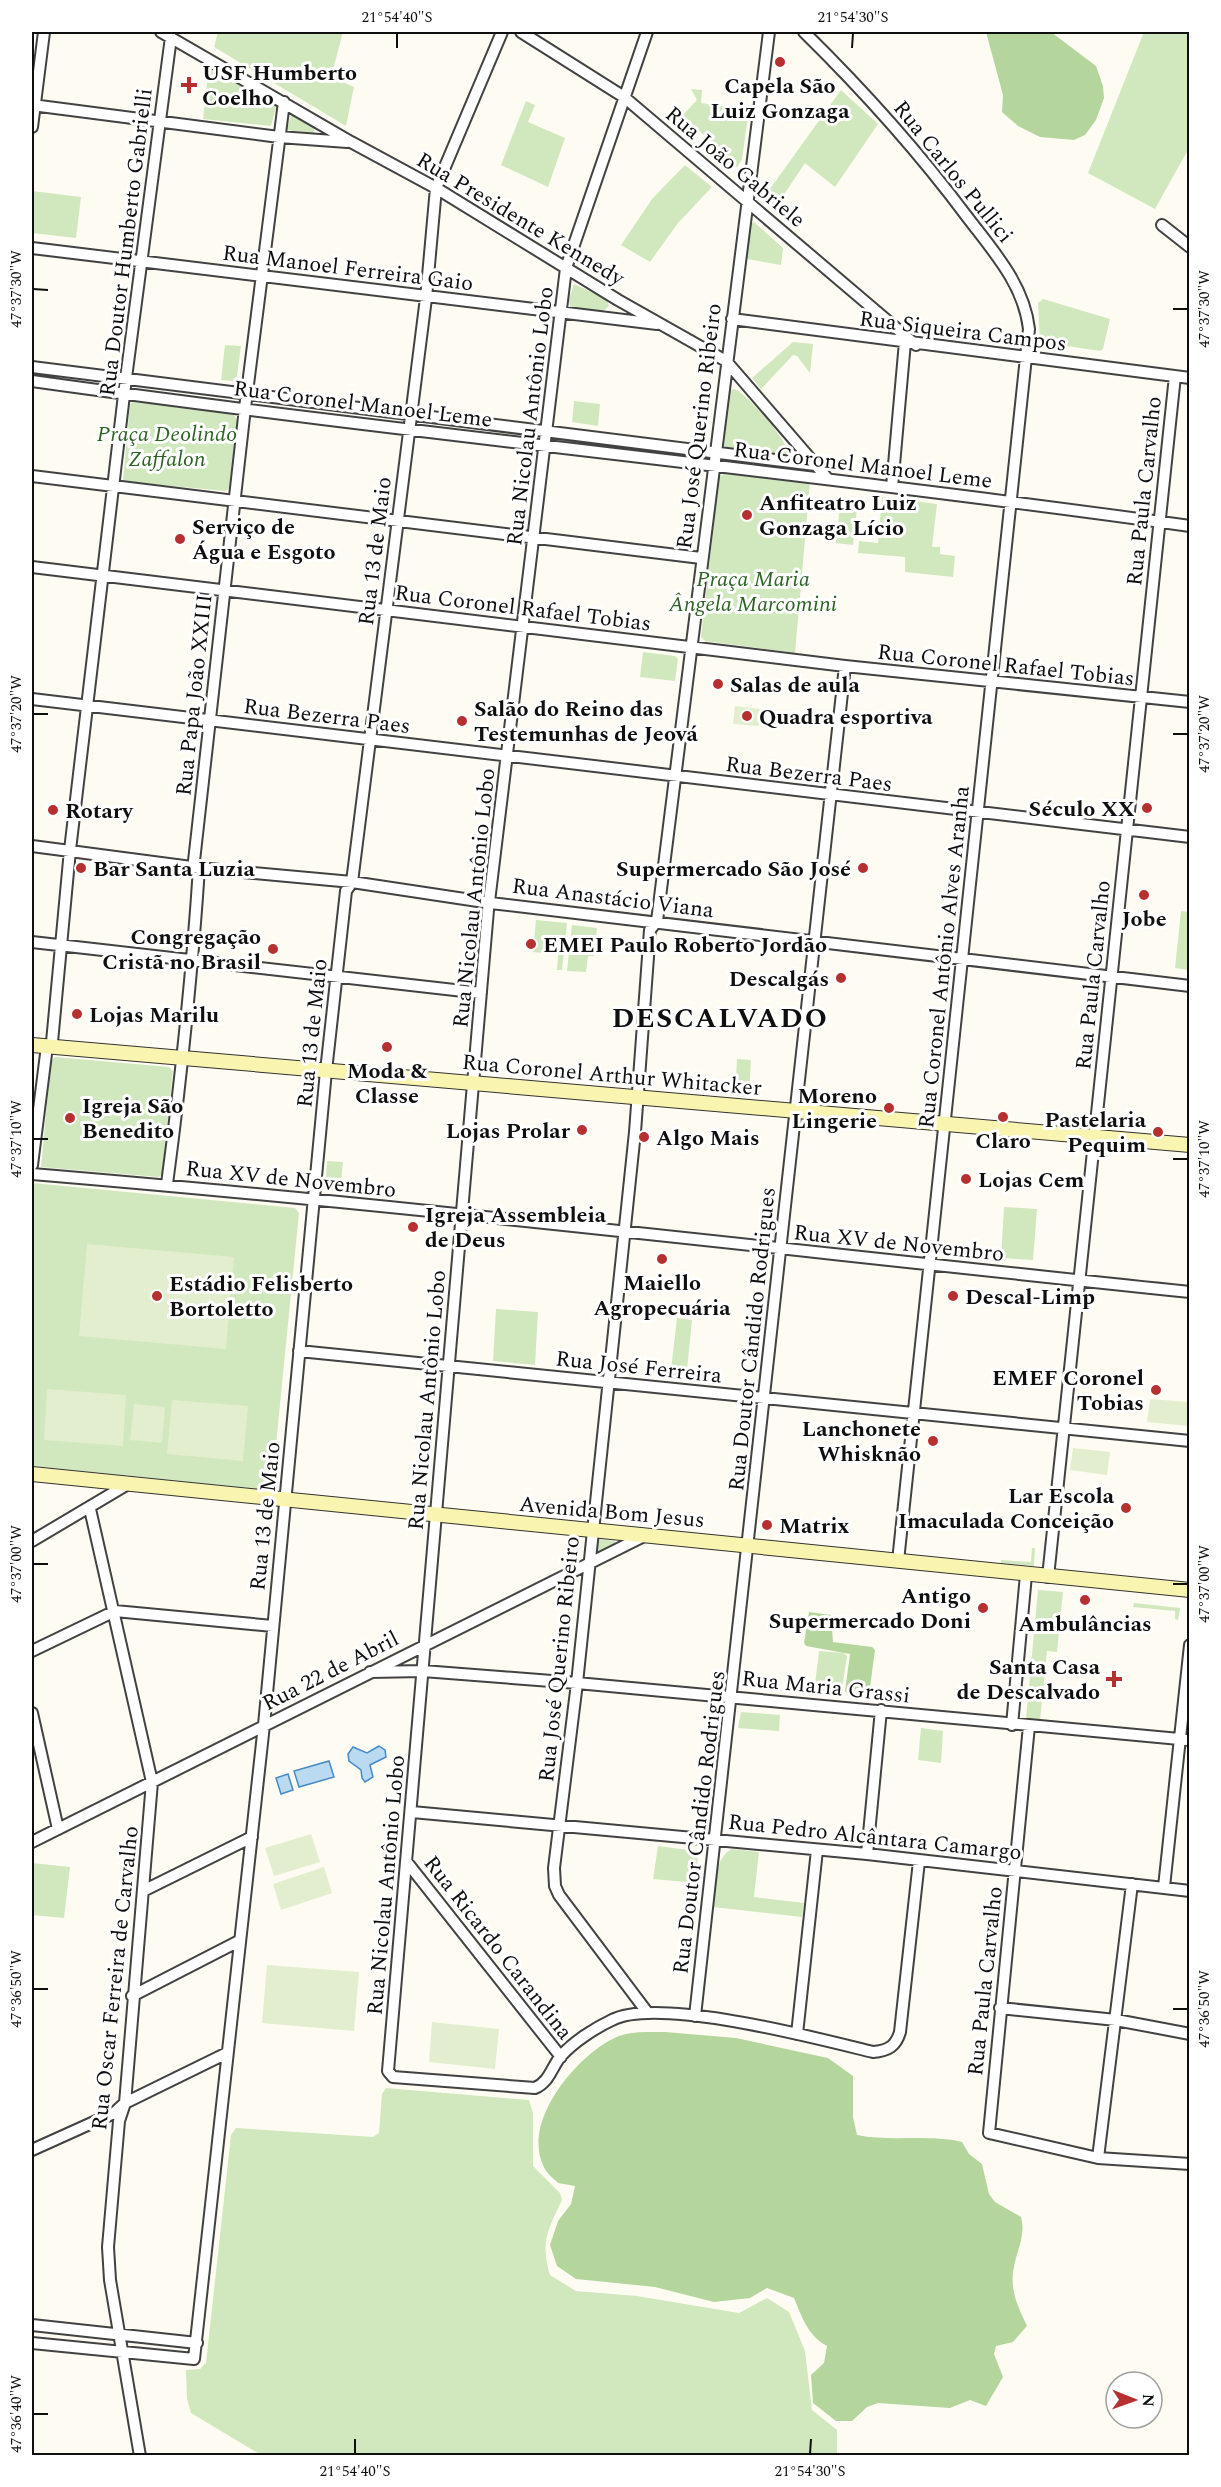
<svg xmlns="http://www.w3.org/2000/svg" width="1221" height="2487" viewBox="0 0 1221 2487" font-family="Spectral,serif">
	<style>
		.green { fill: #d1e7bd }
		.forest { fill: #b4d69d }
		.pitch { fill: #e2eece }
		.water { fill: #badaf2; stroke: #468bc4; stroke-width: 1.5 }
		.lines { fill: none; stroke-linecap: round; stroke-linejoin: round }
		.street-casing { stroke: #424242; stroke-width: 14 }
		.secondary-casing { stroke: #313131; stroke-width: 16 }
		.street { stroke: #fff; stroke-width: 10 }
		.secondary { stroke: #f9f5b1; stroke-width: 14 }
		.ticks { fill: none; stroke: #0f0f0f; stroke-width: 2 }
		.poi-dot { fill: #b63030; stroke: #fff; stroke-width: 2 }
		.labels { text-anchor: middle; stroke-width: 6; stroke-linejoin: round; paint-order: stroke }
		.poi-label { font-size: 22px; font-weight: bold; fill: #0f0f0f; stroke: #fff; text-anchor: start }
		.street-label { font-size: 22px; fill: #0f0f0f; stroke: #fff }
		.park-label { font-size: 22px; font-style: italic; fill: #2d6323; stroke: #fff }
		.district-label { font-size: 28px; font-weight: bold; letter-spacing: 1.5px; fill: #0f0f0f; stroke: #fff }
		.neatline { fill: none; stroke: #0f0f0f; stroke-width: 2 }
		.ticks-label { font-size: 15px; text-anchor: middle; fill: #0f0f0f }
	</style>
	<rect width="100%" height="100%" fill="#fefcf2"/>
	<path class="green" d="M218,32H343L331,77L354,87L346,126L214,47Z
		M1144,32H1189V148L1155,209L1088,173Z
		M209,67L272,103L276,108L271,126L203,119Z
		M691,89L702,90L701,103L749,110L742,159L737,167L731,168L727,165L732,159L682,116L697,100Z
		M841,90L878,124L835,187L805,163L773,211L762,200Z
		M526,101L535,105L528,122L565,138L548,187L501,165Z
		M291,114L315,128L313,133L287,130Z
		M685,165L712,187L678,223L650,262L621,245L652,199Z
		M32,191L81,197L76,238L32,233Z
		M754,222L783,248L781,265L747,259L751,223Z
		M574,284L607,299L609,306L603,311L570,308L569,299Z
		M1043,299L1110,319L1103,349L1100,351L1040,342L1038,303Z
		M793,342L813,344L810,373L797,356L793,355L761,389L752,378Z
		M225,345L241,346L237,376L232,381L221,380Z
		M734,389C746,392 788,441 788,453L783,456L727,449L724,446L729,391Z
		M574,401L600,404L598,426L572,422Z
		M133,402L233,412L237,421L229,488L226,491L128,482L123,480L130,404Z
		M724,474L810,482L795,653L705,641L701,637L719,477Z
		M841,497L858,499L853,545L836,543Z
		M882,497L937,504L932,547H940V554L955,556L953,577L905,572V557L858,553L859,541L878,543Z
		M643,652L675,656L678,659L675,681L640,677Z
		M1181,911L1189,912V970L1175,968Z
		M536,920L567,923L562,970H557L558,955L533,952Z
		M572,925L597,928L594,956H588L586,972L567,971Z
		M55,1057L169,1067L173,1071L162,1174L159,1177L41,1167L51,1061Z
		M737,1059L751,1060L749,1097L735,1096Z
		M327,1161L343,1162L340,1192L325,1190Z
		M32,1183L295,1208L299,1213L272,1485L268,1490L32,1466Z
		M1004,1207L1037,1209L1033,1260L1001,1258Z
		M496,1309L538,1312L535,1365L493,1361Z
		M677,1318L692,1320L686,1380L670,1378Z
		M598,1539L615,1541V1544L599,1553L595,1551Z
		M1032,1548H1035L1034,1566L1001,1563V1560L1031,1562Z
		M1038,1590L1063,1592L1057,1652L1047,1651L1040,1721L1026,1719Z
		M1134,1603L1180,1608L1178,1620L1175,1619V1611L1133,1607Z
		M819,1651L844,1653L847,1656L841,1696L814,1692Z
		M741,1712L780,1715L779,1731L738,1728Z
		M921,1728L943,1731L941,1763L918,1760Z
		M658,1846L695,1851L698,1856L696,1883L653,1879Z
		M731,1849L759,1852L754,1897L804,1903L802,1917L713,1907C716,1887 713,1861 731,1849Z
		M32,1863L70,1867L64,1918L32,1915Z
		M386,2088L529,2100L533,2113V2166L560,2193L562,2200C548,2230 540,2241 550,2275L576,2291L637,2296L739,2313L767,2298L789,2312L805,2351L812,2410L837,2430V2455H261L191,2413L187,2399L186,2370L200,2369L206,2363L231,2135L236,2128L373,2137L379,2133L382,2094Z"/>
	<path class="forest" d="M986,32H1051L1096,66L1103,86L1104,98L1096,120L1085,135L1074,140L1040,137L1018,126L1002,112L1003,95Z
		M809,1612L831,1615L833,1642L872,1647L875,1650L869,1695H848L845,1691L850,1654L806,1646L804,1643Z
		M665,2032L736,2038L828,2058L853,2076V2117L857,2135C891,2142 928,2134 962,2142L969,2154L982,2164L989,2194L995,2202L1021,2217C1026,2236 1017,2249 1014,2267C1009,2289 1018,2307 1027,2326L1013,2342L996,2346L994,2354L1003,2377L986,2406L970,2400L950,2408L878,2403L867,2407L852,2421H836L813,2403L811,2375L824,2363L827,2346C808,2336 802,2317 794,2298L767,2288L750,2298L714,2302L655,2287L576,2279L557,2266L550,2245L558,2221L571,2204L575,2186L558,2183C553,2178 545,2172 543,2165C522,2120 579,2052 619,2036C633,2031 650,2032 665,2032Z"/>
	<path class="pitch" d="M735,706L760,709L759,726L733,724Z
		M87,1244L234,1257L226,1349L79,1336Z
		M47,1389L126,1395L123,1446L44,1440Z
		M1150,1399L1189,1402V1426L1147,1422Z
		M172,1400L248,1406L243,1461L167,1454Z
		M134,1404L165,1407L162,1443L130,1440Z
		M1073,1448L1110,1452L1107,1475L1070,1470Z
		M311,1834L320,1862L274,1876L265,1848Z
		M324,1867L332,1893L281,1910L273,1884Z
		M267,1965L359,1972L354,2031L262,2023Z
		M432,2022L499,2029L495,2069L429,2062Z"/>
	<path class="water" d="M379,1746L385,1750L386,1757L370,1765L373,1777L365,1782L362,1778L361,1770L349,1761L348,1754L353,1747L367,1753Z
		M329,1761L334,1777L299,1787L294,1771Z
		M288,1774L293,1790L281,1794L276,1778Z"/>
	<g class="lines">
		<g class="street-casing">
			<path id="street" d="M161,32L351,142L436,188L618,300L726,361L827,478
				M521,32L624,97L916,345
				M647,32L566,268L488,910L388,2071L393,2077L535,2088C549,2082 551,2069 560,2057C573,2042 595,2028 612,2020C658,1996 819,2039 873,2052C888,2051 896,2046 900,2032L919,1861
				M804,32C863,90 918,151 968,218C994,252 1024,285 1029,329L898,1561
				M32,105L279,137L347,142
				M32,127L44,32
				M1162,225L1190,247
				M32,248L657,324
				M732,319L1190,378
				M32,367L815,465
				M32,381C417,435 804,472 1190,526
				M32,476L701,558
				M892,487L905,342
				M32,567L845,666L1190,702
				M32,699L1190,837
				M32,846L199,868L352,882L491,903L1190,986
				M32,942L481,993
				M32,1165L47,1046L52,1042L70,850L126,378L171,37
				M32,1174C418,1206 804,1252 1190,1292
				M167,1184C181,1079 192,974 199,868L194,861L245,408L284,102
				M299,1351L1190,1441
				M90,1509L152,1782L125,2103L119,2121L108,2247L110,2280L140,2456
				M32,1541L128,1484
				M1048,1577L1175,376
				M32,1651L115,1611L273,1626
				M370,1672L423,1671L577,1683L1190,1740
				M32,1713L58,1829
				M1012,1725L1026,1575
				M1029,1726L989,2133L1098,2158L1190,2164
				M412,1812L867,1854L1190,1891
				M32,1842L646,1535
				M867,1854L881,1710
				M406,1861L561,2057
				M1164,1887L1190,1645
				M143,1891L252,1837
				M132,1996L239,1941
				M1000,2008L1116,2020L1190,2034
				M647,2012L559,1895L555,1886L554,1868L577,1683L635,1132L650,930L657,921L769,32
				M695,2016L845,666
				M797,2034L817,1850
				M32,2150L114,2113L125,2103L227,2053
				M1098,2158L1132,1884
				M32,2325L197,2343
				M32,2343L194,2359L264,1725L326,1071L346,891L352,882L426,298L436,188L502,32"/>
		</g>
		<g class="secondary-casing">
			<path id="secondary" d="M32,1045L1190,1145
				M32,1474L1190,1590"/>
		</g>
		<use href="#street" class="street"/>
		<use href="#secondary" class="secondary"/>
	</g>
	<path class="ticks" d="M397,48V33M852,48L853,33M33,289L48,290M1173,309H1188M33,714H48M1173,734H1188M33,1139H48M1173,1159H1188M33,1564H48M1173,1584H1188M33,1989H48M1173,2009H1188M33,2414H48M355,2454V2439M810,2454L811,2439"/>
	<g class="poi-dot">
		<circle cx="780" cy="62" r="6"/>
		<path d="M186 76h6v6h6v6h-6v6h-6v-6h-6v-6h6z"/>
		<circle cx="747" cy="515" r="6"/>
		<circle cx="180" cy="539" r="6"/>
		<circle cx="718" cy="684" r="6"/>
		<circle cx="747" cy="716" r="6"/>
		<circle cx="462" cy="721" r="6"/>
		<circle cx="1147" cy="808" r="6"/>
		<circle cx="53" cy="810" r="6"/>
		<circle cx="81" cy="868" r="6"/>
		<circle cx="863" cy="868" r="6"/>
		<circle cx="1144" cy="895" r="6"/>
		<circle cx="531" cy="944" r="6"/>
		<circle cx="273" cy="949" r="6"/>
		<circle cx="841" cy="978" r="6"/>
		<circle cx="77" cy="1014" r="6"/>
		<circle cx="387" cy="1047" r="6"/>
		<circle cx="889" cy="1108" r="6"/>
		<circle cx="1003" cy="1117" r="6"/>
		<circle cx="70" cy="1118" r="6"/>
		<circle cx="582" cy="1130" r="6"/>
		<circle cx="1158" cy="1132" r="6"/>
		<circle cx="644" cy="1137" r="6"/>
		<circle cx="966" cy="1179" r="6"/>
		<circle cx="413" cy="1227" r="6"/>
		<circle cx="662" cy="1259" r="6"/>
		<circle cx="157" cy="1296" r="6"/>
		<circle cx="953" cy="1296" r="6"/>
		<circle cx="1156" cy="1390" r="6"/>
		<circle cx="933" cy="1441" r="6"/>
		<circle cx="1126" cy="1508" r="6"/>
		<circle cx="767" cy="1525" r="6"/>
		<circle cx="1085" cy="1600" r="6"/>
		<circle cx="983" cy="1608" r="6"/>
		<path d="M1111 1670h6v6h6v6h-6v6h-6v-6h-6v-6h6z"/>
	</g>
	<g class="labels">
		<g class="poi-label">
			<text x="202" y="80">USF Humberto<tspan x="202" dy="25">Coelho</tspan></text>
			<text x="780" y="93" text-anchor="middle">Capela São<tspan x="780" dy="25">Luiz Gonzaga</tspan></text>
			<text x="759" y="510">Anfiteatro Luiz<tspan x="759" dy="25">Gonzaga Lício</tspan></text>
			<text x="192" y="534">Serviço de<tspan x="192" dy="25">Água e Esgoto</tspan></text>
			<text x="730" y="692">Salas de aula</text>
			<text x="474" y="716">Salão do Reino das<tspan x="474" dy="25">Testemunhas de Jeová</tspan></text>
			<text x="759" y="724">Quadra esportiva</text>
			<text x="1135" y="816" text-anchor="end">Século XX</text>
			<text x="65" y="818">Rotary</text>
			<text x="93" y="876">Bar Santa Luzia</text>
			<text x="851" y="876" text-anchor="end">Supermercado São José</text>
			<text x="1144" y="926" text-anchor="middle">Jobe</text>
			<text x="261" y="944" text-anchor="end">Congregação<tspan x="261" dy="25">Cristã no Brasil</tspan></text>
			<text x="543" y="952">EMEI Paulo Roberto Jordão</text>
			<text x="829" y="986" text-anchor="end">Descalgás</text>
			<text x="89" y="1022">Lojas Marilu</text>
			<text x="387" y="1078" text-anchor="middle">Moda &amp;<tspan x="387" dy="25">Classe</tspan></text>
			<text x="877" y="1103" text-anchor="end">Moreno<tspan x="877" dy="25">Lingerie</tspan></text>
			<text x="82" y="1113">Igreja São<tspan x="82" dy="25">Benedito</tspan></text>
			<text x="1146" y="1127" text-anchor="end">Pastelaria<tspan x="1146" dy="25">Pequim</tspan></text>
			<text x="570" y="1138" text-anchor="end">Lojas Prolar</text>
			<text x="656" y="1145">Algo Mais</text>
			<text x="1003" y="1148" text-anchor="middle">Claro</text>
			<text x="978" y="1187">Lojas Cem</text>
			<text x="425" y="1222">Igreja Assembleia<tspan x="425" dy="25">de Deus</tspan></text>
			<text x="662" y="1290" text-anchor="middle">Maiello<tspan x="662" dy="25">Agropecuária</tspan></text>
			<text x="169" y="1291">Estádio Felisberto<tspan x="169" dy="25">Bortoletto</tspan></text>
			<text x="965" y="1304">Descal-Limp</text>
			<text x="1144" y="1385" text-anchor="end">EMEF Coronel<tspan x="1144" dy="25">Tobias</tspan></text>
			<text x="921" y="1436" text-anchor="end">Lanchonete<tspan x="921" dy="25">Whisknão</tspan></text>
			<text x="1114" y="1503" text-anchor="end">Lar Escola<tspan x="1114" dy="25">Imaculada Conceição</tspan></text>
			<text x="779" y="1533">Matrix</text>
			<text x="971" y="1603" text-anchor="end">Antigo<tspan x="971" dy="25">Supermercado Doni</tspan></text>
			<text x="1085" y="1631" text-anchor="middle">Ambulâncias</text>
			<text x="1100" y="1674" text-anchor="end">Santa Casa<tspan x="1100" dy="25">de Descalvado</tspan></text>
		</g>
		<g class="street-label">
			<text transform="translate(736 166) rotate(40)" y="8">Rua João Gabriele</text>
			<text transform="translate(954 171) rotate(51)" y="8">Rua Carlos Pullici</text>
			<text transform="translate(521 218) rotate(31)" y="8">Rua Presidente Kennedy</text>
			<text transform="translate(125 242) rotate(-83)" y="8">Rua Doutor Humberto Gabrielli</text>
			<text transform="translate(348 267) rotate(7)" y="8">Rua Manoel Ferreira Gaio</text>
			<text transform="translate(963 330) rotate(7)" y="8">Rua Siqueira Campos</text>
			<text transform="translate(363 403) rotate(7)" y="8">Rua Coronel Manoel Leme</text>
			<text transform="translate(529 416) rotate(-83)" y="8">Rua Nicolau Antônio Lobo</text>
			<text transform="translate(698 426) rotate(-83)" y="8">Rua José Querino Ribeiro</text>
			<text transform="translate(863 464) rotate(7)" y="8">Rua Coronel Manoel Leme</text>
			<text transform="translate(1143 491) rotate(-84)" y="8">Rua Paula Carvalho</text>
			<text transform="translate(374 551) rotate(-83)" y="8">Rua 13 de Maio</text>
			<text transform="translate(523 607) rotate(7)" y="8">Rua Coronel Rafael Tobias</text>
			<text transform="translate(1006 664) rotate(6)" y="8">Rua Coronel Rafael Tobias</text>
			<text transform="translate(193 695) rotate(-84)" y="8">Rua Papa João XXIII</text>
			<text transform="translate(327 715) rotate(7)" y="8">Rua Bezerra Paes</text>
			<text transform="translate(809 773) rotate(7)" y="8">Rua Bezerra Paes</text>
			<text transform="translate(613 897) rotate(7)" y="8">Rua Anastácio Viana</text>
			<text transform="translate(473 898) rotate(-84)" y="8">Rua Nicolau Antônio Lobo</text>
			<text transform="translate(943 957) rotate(-84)" y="8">Rua Coronel Antônio Alves Aranha</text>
			<text transform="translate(1092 975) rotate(-84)" y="8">Rua Paula Carvalho</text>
			<text transform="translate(311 1033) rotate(-84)" y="8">Rua 13 de Maio</text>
			<text transform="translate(612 1074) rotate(5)" y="8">Rua Coronel Arthur Whitacker</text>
			<text transform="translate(291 1178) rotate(6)" y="8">Rua XV de Novembro</text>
			<text transform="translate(899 1242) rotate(6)" y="8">Rua XV de Novembro</text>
			<text transform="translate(751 1339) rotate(-84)" y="8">Rua Doutor Cândido Rodrigues</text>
			<text transform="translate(639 1366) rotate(6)" y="8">Rua José Ferreira</text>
			<text transform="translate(426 1400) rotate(-85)" y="8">Rua Nicolau Antônio Lobo</text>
			<text transform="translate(612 1511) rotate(5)" y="8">Avenida Bom Jesus</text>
			<text transform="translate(264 1516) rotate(-84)" y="8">Rua 13 de Maio</text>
			<text transform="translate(558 1659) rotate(-84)" y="8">Rua José Querino Ribeiro</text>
			<text transform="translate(330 1670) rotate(-27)" y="8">Rua 22 de Abril</text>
			<text transform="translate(826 1686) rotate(6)" y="8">Rua Maria Grassi</text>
			<text transform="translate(698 1822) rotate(-83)" y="8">Rua Doutor Cândido Rodrigues</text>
			<text transform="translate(875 1836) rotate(6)" y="8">Rua Pedro Alcântara Camargo</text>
			<text transform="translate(385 1885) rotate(-85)" y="8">Rua Nicolau Antônio Lobo</text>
			<text transform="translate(499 1947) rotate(52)" y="8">Rua Ricardo Carandina</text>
			<text transform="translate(114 1978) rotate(-84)" y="8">Rua Oscar Ferreira de Carvalho</text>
			<text transform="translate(984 1981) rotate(-84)" y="8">Rua Paula Carvalho</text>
		</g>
		<g class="park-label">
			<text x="167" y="441">Praça Deolindo<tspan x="167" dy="25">Zaffalon</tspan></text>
			<text x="753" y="586">Praça Maria<tspan x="753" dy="25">Ângela Marcomini</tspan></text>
		</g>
		<g class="district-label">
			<text x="720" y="1027">DESCALVADO</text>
		</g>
	</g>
	<rect width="1221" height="2487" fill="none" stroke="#ffffff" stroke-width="66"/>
	<g transform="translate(1134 2400) rotate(91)"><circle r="28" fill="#ffffff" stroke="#9f9f9f" stroke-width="1.5"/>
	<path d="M0-4.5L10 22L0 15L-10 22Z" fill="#b63030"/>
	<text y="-9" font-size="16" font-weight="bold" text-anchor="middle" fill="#0f0f0f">N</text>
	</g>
	<rect x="33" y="33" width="1155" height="2421" class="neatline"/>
	<g class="ticks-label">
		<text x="397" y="22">21°54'40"S</text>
		<text x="853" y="22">21°54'30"S</text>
		<text transform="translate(16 289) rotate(-90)" y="5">47°37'30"W</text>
		<text transform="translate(1204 309) rotate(-90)" y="5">47°37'30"W</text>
		<text transform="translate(16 714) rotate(-90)" y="5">47°37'20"W</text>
		<text transform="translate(1204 734) rotate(-90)" y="5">47°37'20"W</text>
		<text transform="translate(16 1139) rotate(-90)" y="5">47°37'10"W</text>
		<text transform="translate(1204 1159) rotate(-90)" y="5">47°37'10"W</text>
		<text transform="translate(16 1564) rotate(-90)" y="5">47°37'00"W</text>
		<text transform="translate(1204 1584) rotate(-90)" y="5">47°37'00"W</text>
		<text transform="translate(16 1989) rotate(-90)" y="5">47°36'50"W</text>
		<text transform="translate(1204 2009) rotate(-90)" y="5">47°36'50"W</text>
		<text transform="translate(16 2414) rotate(-90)" y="5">47°36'40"W</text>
		<text x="355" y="2476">21°54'40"S</text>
		<text x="810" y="2476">21°54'30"S</text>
	</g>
</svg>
